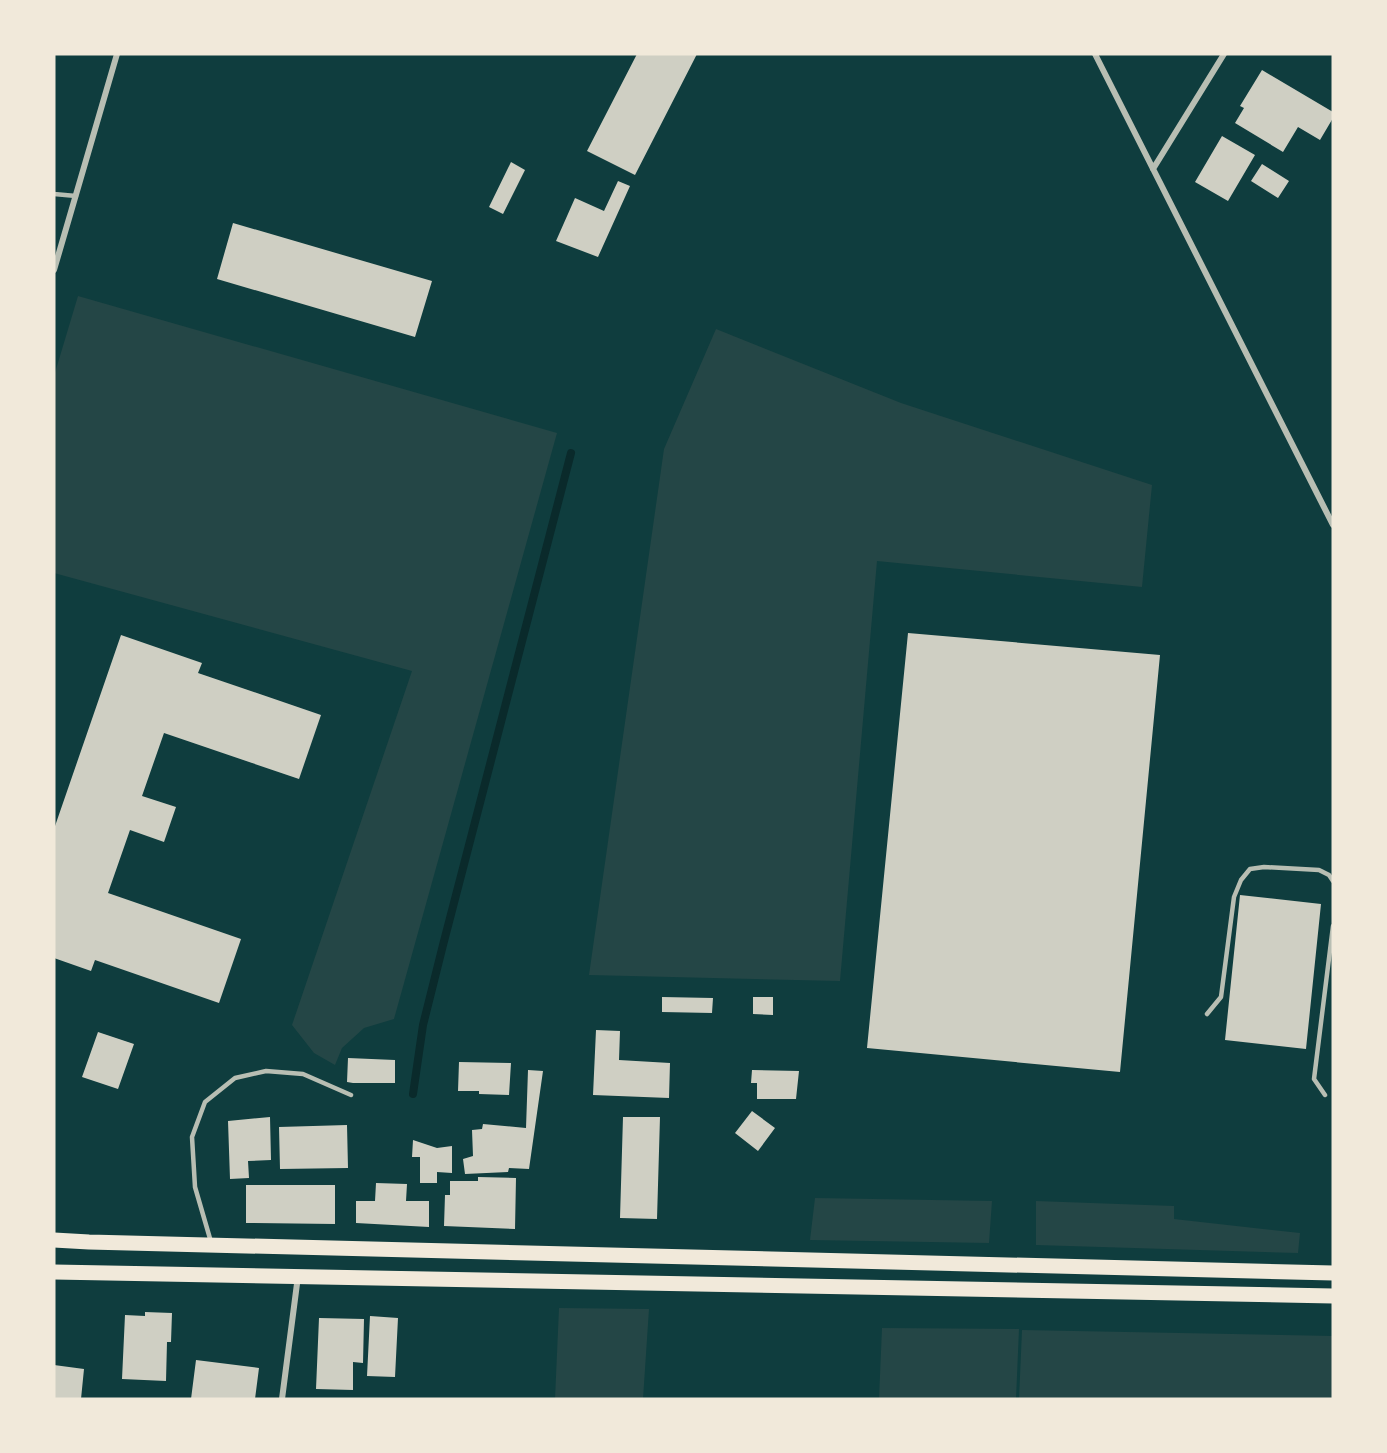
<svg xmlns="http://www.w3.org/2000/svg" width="1387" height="1453" viewBox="0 0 1387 1453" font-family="Literata,serif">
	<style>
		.green { fill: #244646 }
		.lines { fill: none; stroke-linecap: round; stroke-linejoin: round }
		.stream { stroke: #0a2a2b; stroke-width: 8 }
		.building { fill: #cfcfc3 }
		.service { stroke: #b8beb3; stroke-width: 4.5 }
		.minor { stroke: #b8beb3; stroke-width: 6 }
		.primary { stroke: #f1e9da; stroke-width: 15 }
	</style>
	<rect width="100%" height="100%" fill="#0f3d3e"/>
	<path class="green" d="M78,296L557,433L394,1019L364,1028L342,1048L335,1065L314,1053L292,1025L412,671L54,573V376Z
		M716,329L901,403L1152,485L1142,587L877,561L840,981L589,975L664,449Z
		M815,1198L992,1201L989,1243L810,1240Z
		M1036,1201L1174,1206V1219L1300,1233L1298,1253L1036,1245Z
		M559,1308L649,1309L643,1399H555Z
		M882,1328L1019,1329L1016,1399H879Z
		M1022,1330L1333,1336V1399H1019Z"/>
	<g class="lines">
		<path class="stream" d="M413,1094L423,1025L443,945L571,453"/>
	</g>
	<path class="building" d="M637,54H697L635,175L587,151Z
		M1262,70L1333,112V118L1320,140L1298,127L1283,152L1235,123L1244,108L1240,106Z
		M1222,136L1255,155L1228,201L1195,182Z
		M511,162L525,170L503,214L489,207Z
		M1262,164L1289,181L1278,198L1251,181Z
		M618,181L630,186L598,257L556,241L575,198L604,211Z
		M233,223L432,281L415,337L217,279Z
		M908,633L1160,655L1120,1072L867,1048Z
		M121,635L202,663L198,673L321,715L299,779L164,733L142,796L176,807L164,842L130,830L108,893L241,939L219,1003L95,960L91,971L54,958V829Z
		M1240,895L1321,904L1306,1049L1225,1040Z
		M662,997L713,998L712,1013L662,1012Z
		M753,997H773V1015L753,1014Z
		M596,1030L620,1031L619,1060L670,1063L669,1098L593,1095Z
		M98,1032L134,1044L118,1089L82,1077Z
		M348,1058L395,1060V1083H353L347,1082Z
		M459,1062L511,1063L509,1095L479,1094V1091H458Z
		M528,1070L543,1071L529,1169L509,1168L508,1172L465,1174L463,1159L473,1156L472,1130L482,1129L483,1124L526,1128Z
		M752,1070L799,1071L796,1099H757V1083H751Z
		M752,1111L775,1128L758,1151L735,1133Z
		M270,1117L271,1160L248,1161L249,1178L230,1179L228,1121Z
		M623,1117H660L657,1219L620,1218Z
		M347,1125L348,1168L280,1169L279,1127Z
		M413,1140L437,1148L452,1146V1173L437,1172V1183H420V1157H412Z
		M478,1177L516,1178L515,1229L444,1226L445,1195H450V1181H478Z
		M376,1183L407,1184L406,1201H429V1227L356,1223V1201H375Z
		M246,1185H335V1224L246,1223Z
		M145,1312L172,1313L171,1342H167L166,1381L122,1379L125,1315L145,1316Z
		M370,1316L398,1318L395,1377L367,1376Z
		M319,1318L364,1319L363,1363L353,1362V1390L316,1389Z
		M196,1360L259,1368L255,1399H191Z
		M54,1365L84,1369L81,1399H54Z"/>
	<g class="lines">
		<path class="service" d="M54,194L76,196
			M1207,1014L1221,997L1234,897L1241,880L1250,869L1264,867L1319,870L1329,875L1333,881
			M1325,1095L1314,1079L1333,926
			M211,1242L195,1187L192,1137L205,1102L235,1078L266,1071L303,1074L351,1095"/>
		<path class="minor" d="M1095,54L1333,525
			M1153,169L1224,54
			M54,270L117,54
			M282,1399L298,1276"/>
		<path class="primary" d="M54,1240L89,1242L1333,1273
			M54,1272L1333,1296"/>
	</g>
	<rect width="1387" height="1453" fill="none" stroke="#f1e9da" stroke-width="111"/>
</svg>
